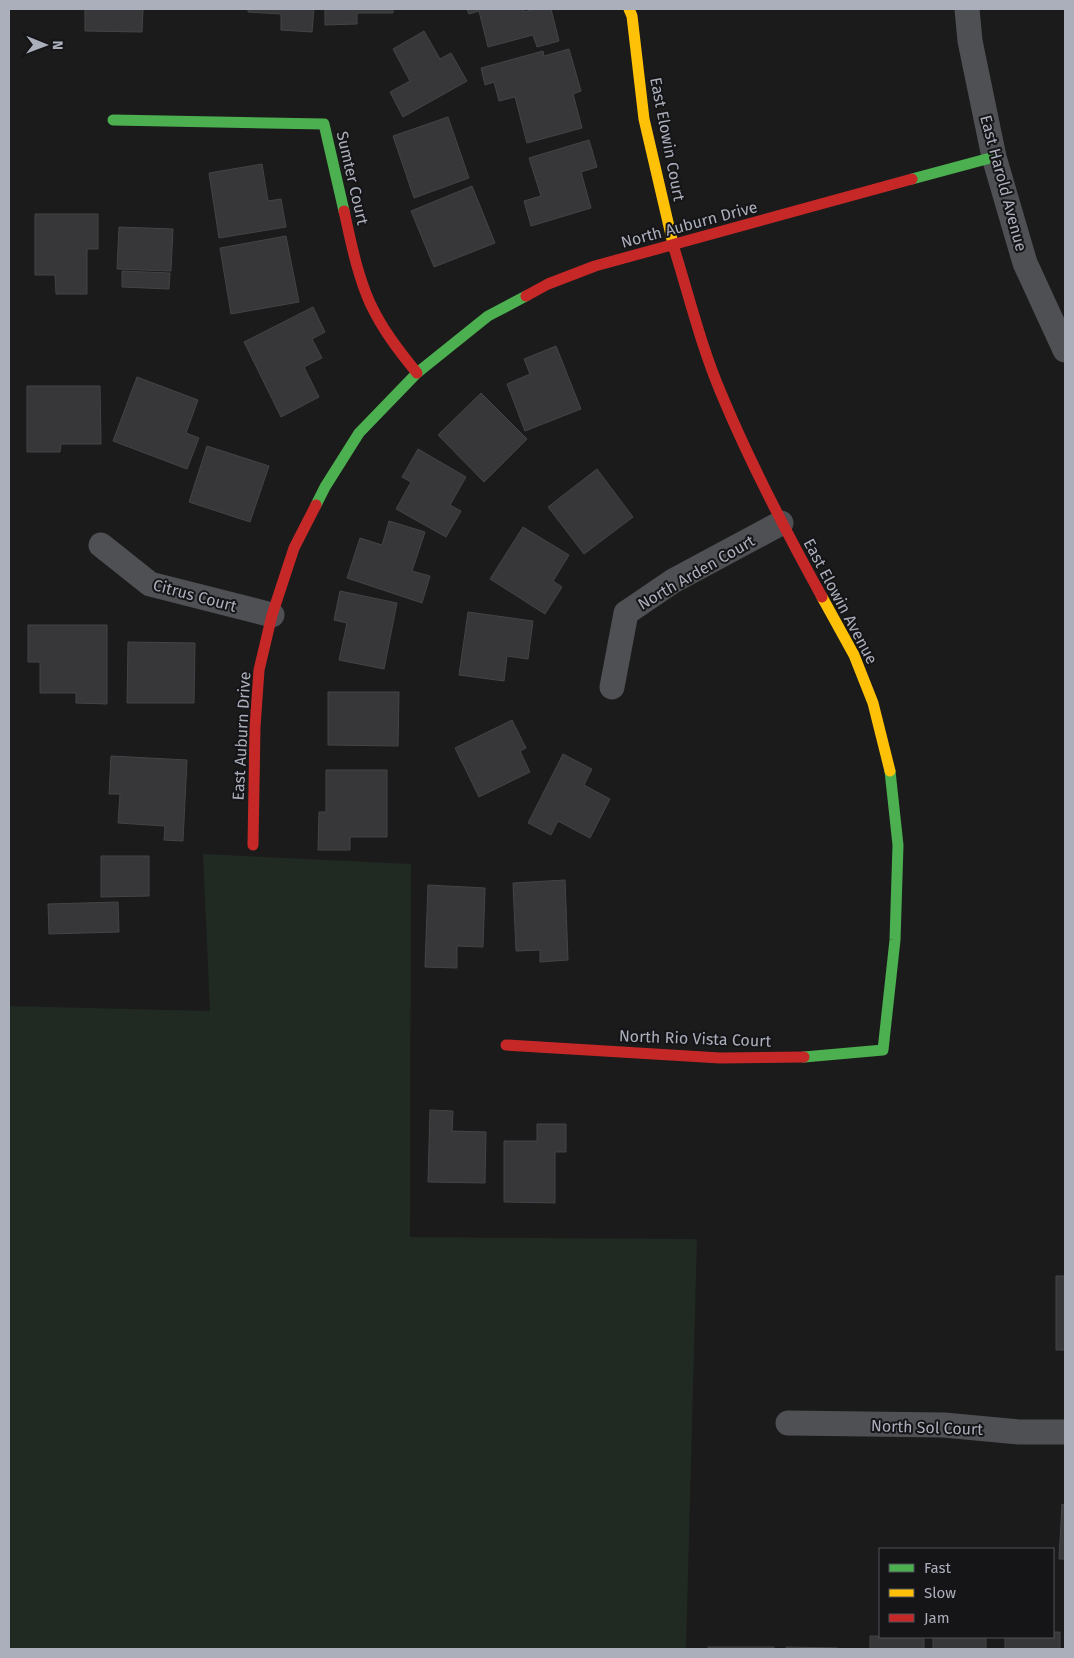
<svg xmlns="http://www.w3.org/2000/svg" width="1074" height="1658" viewBox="0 0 1074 1658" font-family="'Fira Sans',sans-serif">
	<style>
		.green { fill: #202922 }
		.building { fill: #373739; stroke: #434447 }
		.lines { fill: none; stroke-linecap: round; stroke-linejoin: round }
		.street { stroke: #4e5054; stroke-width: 25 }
		.fast { stroke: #4caf50; stroke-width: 11 }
		.slow { stroke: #ffc107; stroke-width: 11 }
		.jam { stroke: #c62828; stroke-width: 11 }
		.labels { text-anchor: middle; stroke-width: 4; stroke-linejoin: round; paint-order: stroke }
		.street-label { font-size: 16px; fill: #abafbc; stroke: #151417 }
	</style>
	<rect width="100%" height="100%" fill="#1b1b1b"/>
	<path class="green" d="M203,854L411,864L410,1237L697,1239L686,1649H9V1006L210,1011Z"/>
	<path class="building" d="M85,9H143L142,32L85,31Z
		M248,9H314L312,32L281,30V14L248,12Z
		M325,9H393V13H357V24L325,25Z
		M467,9H524V12L535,9H551L559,41L537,47L533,35L488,47L479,11L469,14Z
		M424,31L440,59L451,53L467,81L403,117L390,92L410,81L393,49Z
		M569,49L581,91L573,94L582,128L527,143L515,97L499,101L494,82L485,85L481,68L543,51L544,56Z
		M448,117L469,178L414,198L393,136Z
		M589,140L597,167L581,172L591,208L531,226L524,201L541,196L529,158Z
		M262,164L268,201L281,199L286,227L219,238L209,173Z
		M472,186L495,243L434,267L411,211Z
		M35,214H98V249H87V294H56L55,275H35Z
		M119,227L173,229L171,271L117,269Z
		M286,236L299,302L231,314L220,248Z
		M122,271L170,273L169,289L122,287Z
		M313,307L325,332L312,339L322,358L304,367L319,397L281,417L244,342Z
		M556,346L581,409L525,431L507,384L530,374L524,359Z
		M137,377L198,400L186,433L199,438L187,469L113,441Z
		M27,386H100L101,444H61L60,452H27Z
		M481,393L527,439L484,482L438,435Z
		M207,446L269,466L250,522L189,502Z
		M418,449L466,477L450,505L461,511L446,537L396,509L411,482L402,477Z
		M597,469L633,517L584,554L548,507Z
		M389,521L425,532L412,571L430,576L422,603L347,578L360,538L382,545Z
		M523,527L569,555L553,581L562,587L545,614L490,579Z
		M340,591L397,603L384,669L339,660L347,623L334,620Z
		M468,612L533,621L528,659L507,656L504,681L459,675Z
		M28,625H107V704L76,703V693H40V662H28Z
		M128,642L195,643L194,703H127Z
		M328,692H399L398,746L328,745Z
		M512,720L526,748L520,751L530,772L479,797L455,748Z
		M563,754L592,769L584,785L610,799L590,838L558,821L551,835L528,823Z
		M111,756L187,760L183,841L164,840L165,826L118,823L120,794H109Z
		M326,770H387V837H350V850H318L319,812H326Z
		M101,856H149V896L101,897Z
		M565,880L568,960L540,962V950L516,951L513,883Z
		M428,885L485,888L483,947L457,946V968L425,967Z
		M118,902L119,932L49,934L48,904Z
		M430,1110L453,1111L452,1131L486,1132L485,1183L428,1182Z
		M537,1124H566V1152H555V1203L504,1202V1141H537Z
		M1056,1276H1065V1350H1056Z
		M1062,1504L1065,1505V1559H1059Z
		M1053,1632H1060V1649H1005V1637H1053Z
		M870,1636L924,1637V1649H870Z
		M933,1637H986V1649H933Z
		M708,1647H774V1649H708Z
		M786,1647L838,1648V1649H786Z"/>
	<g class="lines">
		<path class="street" d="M967,9L970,41L994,157L1025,263L1065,350
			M101,545L150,584L272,615
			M612,687L626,613L673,581L781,523
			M788,1423L944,1425L1019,1432H1065"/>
		<path class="fast" d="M113,120L324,124L344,211
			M912,179L994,157
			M316,505L325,487L359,433L417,373L488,316L526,296
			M804,1057L883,1050L895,940L898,845L890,771"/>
		<path class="slow" d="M629,9L632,16L644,119L674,248
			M822,597L854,655L873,703L890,771"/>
		<path class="jam" d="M344,211C351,242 357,274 370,303C382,329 399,351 417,373
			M674,248C689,296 701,346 721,393C750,463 785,530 822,597
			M526,296L548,284L595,266L912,179
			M253,845L255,727L259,670L272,615L294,548L316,505
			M506,1045L720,1058L804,1057"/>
	</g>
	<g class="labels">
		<g class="street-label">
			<text transform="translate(668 139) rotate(79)" y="6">East Elowin Court</text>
			<text transform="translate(353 178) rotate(77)" y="6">Sumter Court</text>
			<text transform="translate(1004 183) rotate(75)" y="6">East Harold Avenue</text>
			<text transform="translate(689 224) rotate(-15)" y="6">North Auburn Drive</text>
			<text transform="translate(696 572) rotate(-30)" y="6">North Arden Court</text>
			<text transform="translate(195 595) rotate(15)" y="6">Citrus Court</text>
			<text transform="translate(841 601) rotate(62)" y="6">East Elowin Avenue</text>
			<text transform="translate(241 736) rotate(-87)" y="6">East Auburn Drive</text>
			<text transform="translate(695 1038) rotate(2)" y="6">North Rio Vista Court</text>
			<text transform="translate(927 1427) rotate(2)" y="6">North Sol Court</text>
		</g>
	</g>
	<rect width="1074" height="1658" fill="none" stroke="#abafbc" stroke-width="20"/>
	<rect x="879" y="1548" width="175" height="90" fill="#151417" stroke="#515259"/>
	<rect x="889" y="1564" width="25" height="8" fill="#4caf50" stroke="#515259"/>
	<text x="924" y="1573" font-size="15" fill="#abafbc">Fast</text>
	<rect x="889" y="1589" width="25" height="8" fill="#ffc107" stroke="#515259"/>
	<text x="924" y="1598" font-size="15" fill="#abafbc">Slow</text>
	<rect x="889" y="1614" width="25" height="8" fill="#c62828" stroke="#515259"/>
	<text x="924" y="1623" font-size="15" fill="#abafbc">Jam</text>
	<g transform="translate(45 45) rotate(91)" stroke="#151417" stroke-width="4" paint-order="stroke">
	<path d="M0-4L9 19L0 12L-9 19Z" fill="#abafbc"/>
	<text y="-8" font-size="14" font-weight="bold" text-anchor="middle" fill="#abafbc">N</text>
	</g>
</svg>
